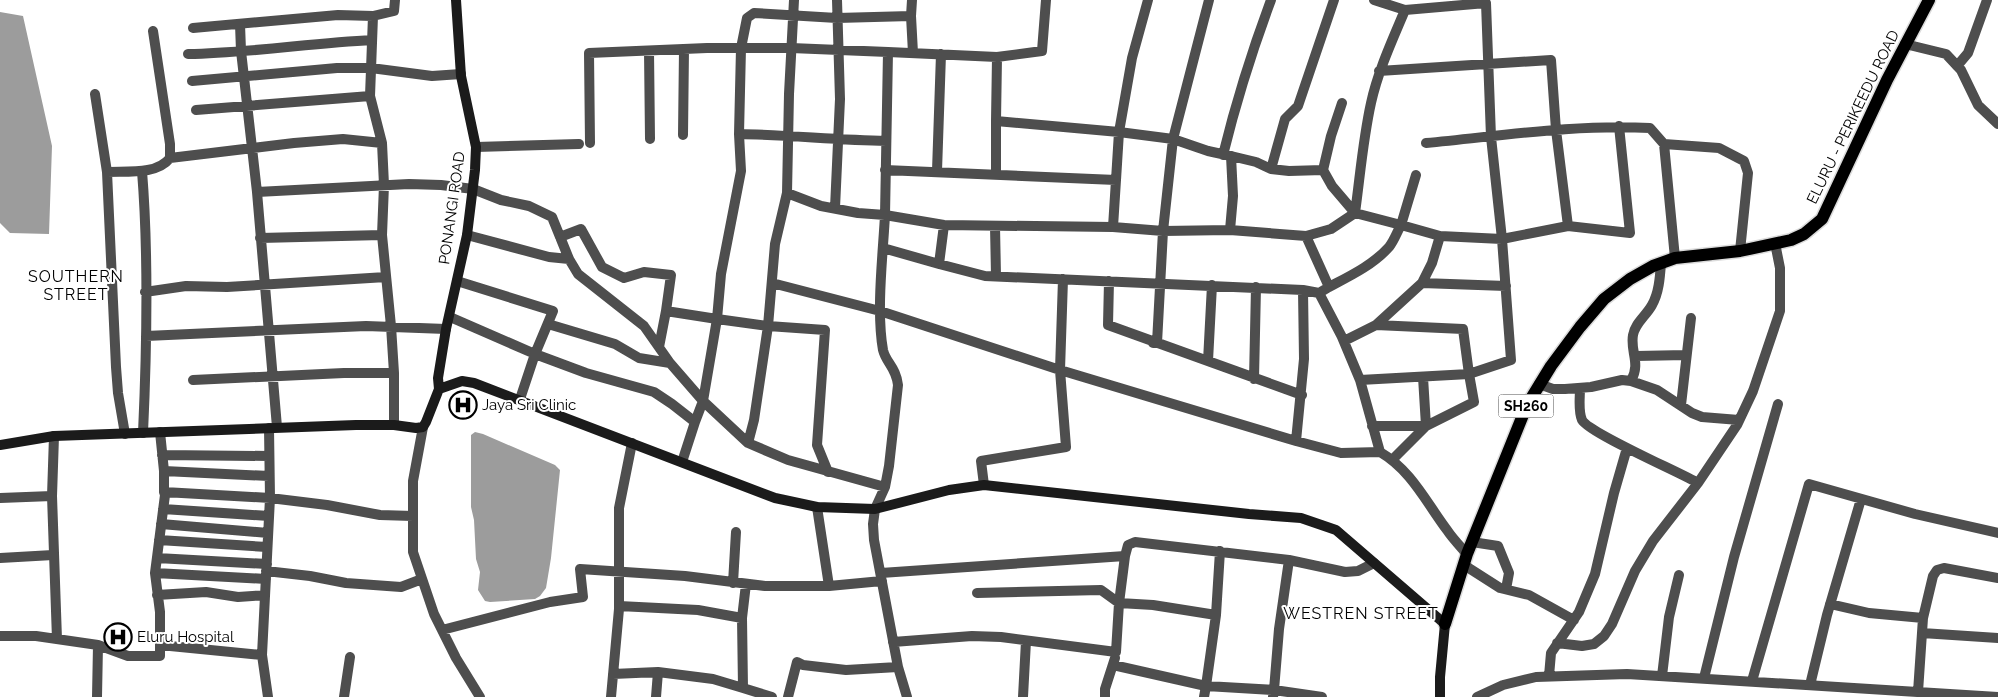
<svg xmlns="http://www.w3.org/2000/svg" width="1998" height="697" viewBox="0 0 1998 697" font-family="Raleway,sans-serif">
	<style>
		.water { fill: #9c9c9c }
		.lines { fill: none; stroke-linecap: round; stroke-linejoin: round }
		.primary-casing { stroke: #dbdbdb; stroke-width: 15 }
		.street { stroke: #4e4e4e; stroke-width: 10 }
		.secondary { stroke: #1b1b1b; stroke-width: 10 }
		.primary { stroke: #000; stroke-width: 12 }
		.labels { text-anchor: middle; stroke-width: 4; stroke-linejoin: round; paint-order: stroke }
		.shield { fill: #fff; stroke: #4c4c4c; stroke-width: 1 }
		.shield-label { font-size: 14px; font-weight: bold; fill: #000 }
		.street-label { font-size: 15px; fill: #000; stroke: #fff }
		.poi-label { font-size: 15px; fill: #000; stroke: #fff; text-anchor: start }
		.neighbourhood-label { font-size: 16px; letter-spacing: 1px; fill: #000; stroke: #fff }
	</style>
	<rect width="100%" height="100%" fill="#fff"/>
	<path class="water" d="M0,12L23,16L52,146L49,234L10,233L0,223Z
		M475,432L483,434L555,465L560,470L551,558L546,588L540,596L535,599L490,602L485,601L478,590L480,572L476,559L474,520L471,507V435Z"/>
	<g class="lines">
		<g class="primary-casing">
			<path id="primary" d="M1445,624L1467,554L1527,405L1551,366L1580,327L1604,299L1630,279L1653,266L1675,258L1740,251L1791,240L1804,234L1822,219L1887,80L1929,0"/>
		</g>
		<path class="street" d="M794,0L789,94L787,193L775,244L768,326L825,330L817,445L828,472
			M1148,0L1132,58L1119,132L1173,139L1208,151L1231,156L1233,196L1230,230
			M1374,0L1405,10
			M373,16L394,11L395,0
			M911,16L912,0
			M240,24L241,51L257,192L277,427
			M193,28L338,15L373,16L370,96L382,143L384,185L382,235L391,326L394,373V425
			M1905,44L1946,54L1961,70L1978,105L1998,124
			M649,51L650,139
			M888,52L997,57L996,121
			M188,54C250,53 311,43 372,40
			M997,57L1042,51L1046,0
			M1957,66L1968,53L1987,0
			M1379,71L1551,60L1556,130L1568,226
			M192,81L337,68H371L432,76L461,74
			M95,94L107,172
			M196,110L370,96
			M739,134L741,171L721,274L717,319L768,326L754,420L748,443
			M683,135L684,49
			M886,141C837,140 788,135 739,134L741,48L747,18L754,13L837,18L911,16L913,53
			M590,143L589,53L707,48H791L888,52L885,215L858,213L821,206L787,193
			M1426,143C1501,136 1575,124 1650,128L1664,144L1675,258
			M1664,144L1719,148L1744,161L1748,173L1740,251
			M476,147L579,144
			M1223,155C1236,102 1252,51 1271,0
			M1231,156L1256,162L1271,169L1289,171L1323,170
			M170,158L294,143L343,139L382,143
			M1271,169L1285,119L1298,106L1334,0
			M885,170L1116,180L1113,227
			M142,171C149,257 147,346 143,433
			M937,171L941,54
			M996,174V121L1119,132L1116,180
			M257,192L409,184L441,185L473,189L501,200L529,206L552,217L569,259L549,257L467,235
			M835,208L840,99L837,0
			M995,226L996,276
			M560,237L581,229L602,267L624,278L644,272L671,275L666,311L717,319L703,401L748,443L788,460L885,487
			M260,238L382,235
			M883,248L939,264L944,225
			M569,259L578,274L644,326L670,363
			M939,264L985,276L1303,290L1319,293L1329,287L1306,236
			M1063,279L1060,370L1296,441L1304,359L1303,290
			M457,281L553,311L535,354L586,373L654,392L672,404L695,422L703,401L670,363L639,358L615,344L548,324
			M1109,281L1108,325L1302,395
			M772,283L880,311L1060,370L1066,447L981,461L984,485
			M1422,283L1506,286
			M1329,287C1350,276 1373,265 1389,247C1394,241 1397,232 1401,225L1355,213L1332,186L1323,170L1331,136L1342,103
			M145,292L186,286L227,287L386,277
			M450,317L535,354L520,399
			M1376,325L1463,329L1469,374L1511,360L1502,239L1440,236
			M146,336L366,326L446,329
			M1344,341L1376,325L1422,283L1432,263L1440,236L1401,225L1416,175
			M1153,343H1157L1163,231L1230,230L1306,236L1331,229L1355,213C1360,177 1363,139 1371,103C1378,71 1392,41 1405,10L1486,3L1491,137L1502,239L1568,226L1630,233L1619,126
			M659,347L666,311
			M1636,356L1686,355
			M1208,361L1212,285
			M1254,379L1256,287
			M193,380L344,373H394
			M1360,380L1469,374L1474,402L1426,426L1393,459
			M1631,381C1641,363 1630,352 1633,335C1635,323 1646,316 1652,305C1659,293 1660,277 1661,263
			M1539,384L1553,389H1565L1591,387L1622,380L1631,381L1657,390L1692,413L1702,417L1739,420
			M1580,388C1580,398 1578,411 1582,420C1589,433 1679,472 1698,483
			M1681,405L1691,318
			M1372,426H1426L1423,377
			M423,427L413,481V552L434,614L456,658L480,697
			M160,432L164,471L269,476
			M125,434L118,393L116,367L107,172C127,171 157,175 170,158V144L153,31
			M54,436L52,496L57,639
			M1296,441L1341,453L1380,452L1360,380L1342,337L1319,293
			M1380,452C1411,470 1426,502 1447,530C1453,539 1460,546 1467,554
			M162,455L269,456
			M682,462L695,422
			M164,492V471
			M0,498L52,496
			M817,507L829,586
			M163,509L269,516
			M161,524L268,533
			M159,540L267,547
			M1472,542L1498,546L1509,573L1506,589
			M1125,556L1128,545L1135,542L1289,560L1345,572L1358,571L1374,563
			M0,558L53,555
			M157,558L267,564
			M1464,565L1500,588L1529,595L1574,620
			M266,571L310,576L346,583L401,587L422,579
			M155,573L266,579
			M881,573L1125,556L1119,603L1116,652L1001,637L972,636L893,642
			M733,583L736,532
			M746,584L742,618L743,688L772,697
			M977,593L1101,590L1119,603L1153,605L1216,615L1206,686L1274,690L1279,629L1289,560
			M157,595L206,592L238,597L265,595
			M1830,604L1869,613L1923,618L1918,692
			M619,606L698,610L742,618
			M1216,615L1220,551
			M1923,618L1933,576L1937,570L1944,568L1998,578
			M442,630L550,602L583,597L580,569L685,576L765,586H829L882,581
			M1922,633L1998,638
			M0,636H36L98,645L128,656H160V645L262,655L268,697
			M1557,643L1582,646L1594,644L1604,636L1612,624L1635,571L1653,541L1698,483L1737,425L1753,391L1780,311V268L1775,243
			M160,645V612L155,573L165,495L164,492L270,498L327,505L380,515L413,516
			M262,655L270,498L269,428
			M1113,665L1206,686L1204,697
			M658,672L713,679L743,688
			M613,674L658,672L656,697
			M1549,676L1551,653L1579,612L1595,574L1614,493L1627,448
			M1662,676L1669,617L1679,575
			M1704,678L1734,557L1778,404
			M1752,681L1809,484L1915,514L1998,533
			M1810,685L1827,615L1861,499
			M97,697L98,645
			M344,697L350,657
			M611,697L619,609V508L632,443
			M788,697L797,662L803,665L846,670L898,667
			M907,697L898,667L874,540L873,524L875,509L885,487L889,466L898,385C896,367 886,363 883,350C876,311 883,254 885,215L944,225L1113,227L1163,231L1173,139L1209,0
			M1023,697L1026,641
			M1105,697V689L1115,658
			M1273,697L1274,690L1322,697
			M1477,697L1503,685L1536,677L1627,674L1998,697"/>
		<path class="secondary" d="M439,389L462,381L474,383L775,498L817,507L875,509L949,490L984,485L1249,514L1301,518L1336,530L1445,624L1440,677V697
			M0,445L54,436L356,425H394L416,428L423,427L426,422L439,389L438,378L446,329L467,235L475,170L476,147L461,76L456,0"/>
		<use href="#primary" class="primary"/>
	</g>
	<defs>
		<g id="hospital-ring" transform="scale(1.4375)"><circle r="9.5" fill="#fff" stroke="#000" stroke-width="1.5"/><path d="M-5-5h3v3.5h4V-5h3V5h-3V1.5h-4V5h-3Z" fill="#000"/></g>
	</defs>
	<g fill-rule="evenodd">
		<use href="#hospital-ring" x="463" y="405"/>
		<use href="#hospital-ring" x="118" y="637"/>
	</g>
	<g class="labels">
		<rect class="shield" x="1498.5" y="394.5" width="55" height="23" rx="4"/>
		<g class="shield-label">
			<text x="1526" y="411">SH260</text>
		</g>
		<g class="street-label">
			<text transform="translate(1853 117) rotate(-64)" y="5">ELURU - PERIKEEDU ROAD</text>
			<text transform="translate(452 208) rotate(-82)" y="5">PONANGI ROAD</text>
		</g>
		<g class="poi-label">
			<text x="482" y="410">Jaya Sri Clinic</text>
			<text x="137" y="642">Eluru Hospital</text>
		</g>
		<g class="neighbourhood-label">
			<text x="76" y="282">SOUTHERN<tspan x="76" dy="18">STREET</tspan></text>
			<text x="1361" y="619">WESTREN STREET</text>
		</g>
	</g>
</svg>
